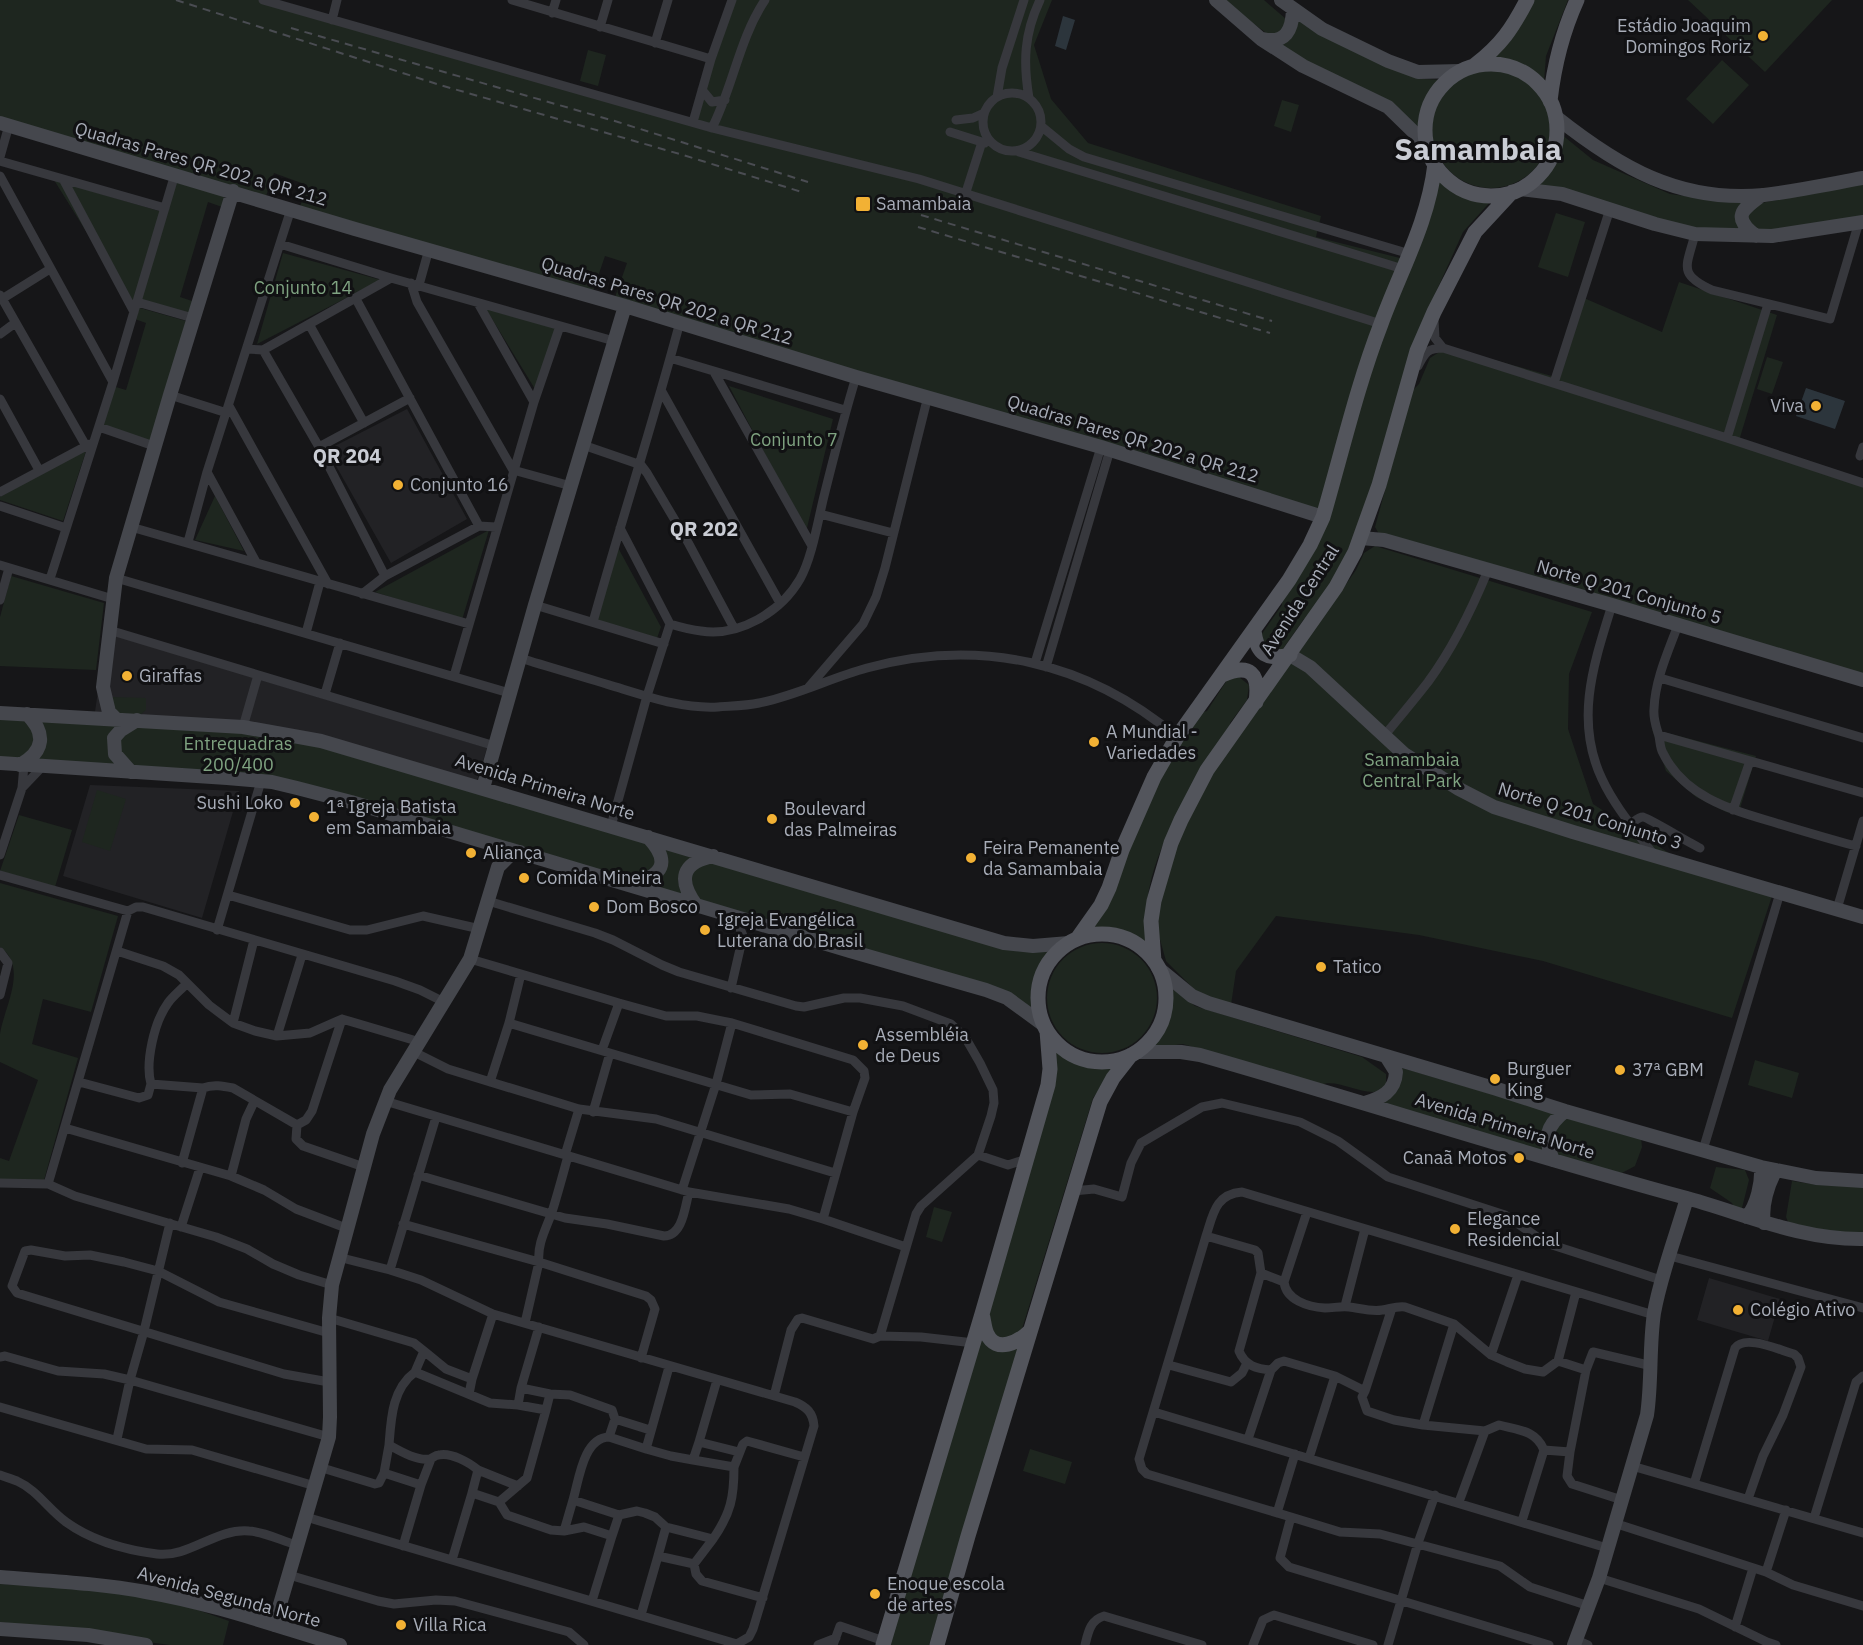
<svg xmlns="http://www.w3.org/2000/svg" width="1863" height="1645" viewBox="0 0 1863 1645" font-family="'IBM Plex Sans',sans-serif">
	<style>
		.built { fill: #222225 }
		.green { fill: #1e261f }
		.water { fill: #2c353c }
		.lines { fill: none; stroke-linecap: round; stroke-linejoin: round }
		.street { stroke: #37383d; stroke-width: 9 }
		.secondary { stroke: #45474d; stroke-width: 14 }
		.primary { stroke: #53555c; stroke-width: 15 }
		.rail { stroke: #4a4c52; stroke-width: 2; stroke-dasharray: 8 6; stroke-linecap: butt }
		.poi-dot { fill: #f2b134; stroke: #111113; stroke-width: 2 }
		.labels { text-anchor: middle; stroke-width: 6; stroke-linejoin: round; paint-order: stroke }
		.poi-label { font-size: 18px; fill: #a8adb8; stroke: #111113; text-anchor: start }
		.street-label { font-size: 18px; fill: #a8adb8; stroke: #111113 }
		.park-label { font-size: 18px; fill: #7fa381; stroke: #111113 }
		.neighbourhood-label { font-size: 20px; font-weight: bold; fill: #c9ccd4; stroke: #111113 }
		.town-label { font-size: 30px; font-weight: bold; fill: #c9ccd4; stroke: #111113 }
	</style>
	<rect width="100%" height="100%" fill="#161618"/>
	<path class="built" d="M407,409L467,519L391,563L327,450Z
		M106,633L487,748L475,787L94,719Z
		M90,785L239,791L202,918L63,876Z
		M1709,1278L1780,1299L1768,1341L1697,1320Z"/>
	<path class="green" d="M0,0H268L693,122L732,0H1052L1034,45L1051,99L1088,143L1321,216L1316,237L1404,259L1320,511L1309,510L615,297L627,263L605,256L593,291L299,210L307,185L274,173L265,199L0,120Z
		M1221,0H1264L1286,19L1287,32L1269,35Z
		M1530,0H1568L1546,56L1544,82C1528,65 1514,61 1492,60Z
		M1688,0H1832L1765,72Z
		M1294,18L1409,75L1424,79L1443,80C1430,95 1423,109 1420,129L1274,45Z
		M588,50L606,55L598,86L580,81Z
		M1722,60L1749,85L1713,124L1686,99Z
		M1432 129a59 59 0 1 1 118 0a59 59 0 1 1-118 0Z
		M1282,100L1299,105L1291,132L1274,126Z
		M1561,134L1593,160L1670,194L1707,199L1744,200L1740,234L1700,231L1538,184L1553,161Z
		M172,178L225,194L222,207L208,202L180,297L192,301L187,319L132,305L54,180L159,211Z
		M1438,179C1456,196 1465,200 1490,202L1463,232L1418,332L1357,535L1323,598L1309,618L1304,619L1280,653L1272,654L1259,638L1282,605V598L1351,427Z
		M1863,184V218L1779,231L1756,230L1747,217L1752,206L1766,202Z
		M1556,213L1585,222L1568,277L1538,267Z
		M283,253L381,280L257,344Z
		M1679,282L1777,315L1738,444L1863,484V682L1379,534L1375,527L1412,391L1419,384L1430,358L1447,347L1559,378L1584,298L1662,332Z
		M133,306L186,321L152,443L96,425L109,385L126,390L146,323L129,317Z
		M486,309L557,328L535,389Z
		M1767,357L1783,362L1772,394L1757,389Z
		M729,386L833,419L806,532Z
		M87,448L63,521L0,500V497Z
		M215,496L244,551L195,540Z
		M489,530L462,620L375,592Z
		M616,544L661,627L656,641L594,621Z
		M1375,546L1592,612L1569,674L1568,729L1593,804L1672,855L1772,896L1732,1018L1543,961L1419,935L1276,916L1236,971L1231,1005L1199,994L1166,961L1156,925L1165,882L1185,821L1214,771L1356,570L1364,553Z
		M11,576L104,603L96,670L0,666V617Z
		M1229,677H1239L1249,685L1247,700L1230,723L1231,728C1191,790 1135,866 1148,943C1128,931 1113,925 1090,929L1135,822L1180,742L1201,713L1207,711Z
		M113,697L146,698V710L140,715L119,713L113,708Z
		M0,716L237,728L366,758L1003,946H1054C1039,968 1027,984 1034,1012L1020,1002L298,784L0,765Z
		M1652,729L1756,756L1738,815L1726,812L1696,797L1666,771Z
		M97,790L126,799L110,851L82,842Z
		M19,815L72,830L55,887L0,871Z
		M0,883L118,916L91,1012L43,999L32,1044L78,1058L44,1180L0,1181V1158L9,1161L38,1080L0,1062C0,1053 0,1043 0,1034C4,1007 29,967 0,947Z
		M1047 998a55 55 0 1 1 110 0a55 55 0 1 1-110 0Z
		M1171,986L1195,1006L1362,1057L1386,1074V1085L1381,1091C1360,1096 1338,1078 1320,1085L1183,1044L1153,1048C1166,1026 1174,1013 1171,986Z
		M1052,1047C1069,1066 1092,1068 1116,1068L1093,1098L1022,1329L1013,1339H1001L991,1333L988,1315Z
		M1755,1060L1799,1073L1792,1098L1748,1085Z
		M1399,1067L1641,1138L1642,1147L1635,1166L1620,1174L1383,1104L1398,1087Z
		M1716,1167L1745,1170L1749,1180L1742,1208L1735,1210L1732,1203L1710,1188Z
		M1792,1181L1818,1185L1863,1186V1236L1789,1224L1786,1217Z
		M934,1207L952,1212L942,1242L926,1237Z
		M981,1329L986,1339L1021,1342L929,1645H887Z
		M1030,1449L1072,1462L1065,1484L1023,1471Z
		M0,1584L121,1591L175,1602L229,1621L223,1645H170L0,1622Z"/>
	<path class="water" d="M1063,16L1075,20L1066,50L1055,46Z
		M1806,388L1845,401L1835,429L1796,416Z"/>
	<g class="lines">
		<path class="street" d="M263,0L712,128L919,179L1381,324
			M512,0L711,59
			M552,13L556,0
			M332,20L337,0
			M600,27L608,0
			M655,43L668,0
			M702,90L712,102L725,100
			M983 122a29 29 0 1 1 58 0a29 29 0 1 1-58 0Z
			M997,97L1002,68L1024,0
			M1029,98C1023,62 1024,34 1040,0
			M956,120L973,118L984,113
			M693,122L711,59L732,0
			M1041,126L1069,149L1084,157L1410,254
			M712,128C733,87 739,39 765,0
			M950,132L985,143
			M1016,151L1403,269
			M0,157L9,125
			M0,161L165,208
			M0,176L113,382
			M63,179L134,312
			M966,192L982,142
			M1695,234C1687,266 1677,274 1712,290L1830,319L1859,222
			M280,244L391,278L614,341
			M411,283L417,302L513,470L571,486
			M419,285L429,249
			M0,295L86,446
			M2,299L50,269
			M356,299L479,526L496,527
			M137,302L193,318
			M1434,320L1435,338L1443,348
			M309,324L364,423
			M0,334L15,323
			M247,349L263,350L391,278
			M263,350L319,447L385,576
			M670,358L845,410
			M1418,366C1425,353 1427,348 1443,348L1727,438L1768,304
			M714,372L812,546
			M1554,383L1610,209
			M661,390L780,603
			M170,395L227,413
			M0,399L39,470
			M534,402L560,326
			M229,406L328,584
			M99,427L154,446
			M1727,438L1863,483
			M583,445L641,465L647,473L689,544L734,628
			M319,447L410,398
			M1860,456L1863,447
			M207,472L256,562
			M0,492L90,444
			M0,506L66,528
			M820,514L893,533
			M131,527L469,624
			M620,528L670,624
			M188,542L207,472L291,209
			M0,565L113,599
			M116,578L509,693
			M50,579L113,382L175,174
			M362,594L385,576L479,526
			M0,600L9,568
			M535,605L664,644
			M1612,605C1594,663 1574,720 1602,779C1615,807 1636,831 1654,855
			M593,622C621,522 653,423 680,322
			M1678,625C1668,652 1655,680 1654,709C1653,719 1656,726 1659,736C1660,741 1660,748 1663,753C1685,798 1733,810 1776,823C1803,831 1829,839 1856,846
			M109,630L495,746
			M306,633L320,582
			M520,658C552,668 584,677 616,687C649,697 683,709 718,707C731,706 746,706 759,703C796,696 830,678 867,668C980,637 1088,662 1177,737
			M1035,663L1101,447
			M1046,667L1110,450
			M454,676L534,402L478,303
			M1660,678L1863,738
			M808,688L863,624L876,597L885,568L928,396
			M325,694L340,643
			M243,727L258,675
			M1659,735L1863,793
			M1384,736C1399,718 1414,700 1428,682C1453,648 1472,609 1488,570
			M22,788L43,766
			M1733,810L1750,761
			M1631,824C1635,821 1638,817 1643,817C1647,817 1691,844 1700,848
			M611,826L647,696L670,624C680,627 690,630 701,631C739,637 781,612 800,579C812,558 818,520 824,496C834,456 844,416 856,377
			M0,855L22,788L24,765
			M0,875L128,911L136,907H143L395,981L420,990L444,1002
			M228,895L350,930H367L423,916L480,929
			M488,901L595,933L613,940L662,965L679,972L796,1006L804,1007L844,998H860L903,1006L951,1024L965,1037L980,1063L993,1090L994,1103L991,1116L978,1155L921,1206L916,1214L880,1336L873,1339L802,1318L798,1319L791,1330L774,1396
			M1837,909L1863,821
			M217,930L261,781
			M117,951L163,966L179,975L209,1005L233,1023L255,1031L277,1036L310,1033L342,1019L420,1042
			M0,952L8,963L0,995
			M470,959L619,1003L602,1050
			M731,988L743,936L735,916
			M233,1023L254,940
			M509,1023L751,1095L790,1094L853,1112
			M277,1036L302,955
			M414,1052L448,1069L579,1109L656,1119L835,1173
			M79,1082L139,1098L148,1095L151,1084L203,1088C213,1084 223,1086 233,1088L297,1125L296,1139L303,1146L364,1167
			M490,1082L509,1023L521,974
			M151,1084C145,1063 154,1022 168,1003C173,996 181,990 187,983
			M385,1101L689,1192L789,1209L823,1219L853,1112L865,1078L864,1071L853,1060L732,1023L697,1016H666L619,1003
			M593,1112L610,1053
			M297,1125L306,1120L312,1111L342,1019
			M65,1128L231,1176L264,1190L296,1209L346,1228
			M1703,1150L1780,893
			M565,1155L579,1109
			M978,1155L1008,1165L1027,1159
			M182,1163L203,1088
			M418,1175L565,1218L607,1224L664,1236C683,1236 685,1206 689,1192
			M231,1176L246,1119L254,1102
			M0,1183L48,1184L75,1196L216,1237L247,1249L273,1264L299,1275L332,1285
			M48,1184L128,911
			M682,1190L716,1084L732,1023
			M1073,1191L1094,1189L1122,1197L1131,1163L1141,1143L1202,1107L1222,1103L1300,1122L1338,1141L1388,1177L1505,1215L1546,1243L1661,1280
			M823,1219L906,1247
			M403,1224L539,1262L646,1296L651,1300L655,1309L641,1358
			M181,1227L200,1168
			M1206,1236L1255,1250L1258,1253L1261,1273L1284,1282C1286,1300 1308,1307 1325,1308C1333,1308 1341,1306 1349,1307C1359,1308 1371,1312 1382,1310C1390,1309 1396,1306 1405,1307L1454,1324L1491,1355L1507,1362L1525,1369L1543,1372L1558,1361L1586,1370L1593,1352L1652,1366
			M1670,1256L1863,1308
			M390,1270L436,1117
			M1261,1273L1239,1351C1245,1366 1257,1369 1271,1370
			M1284,1282L1307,1212
			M1345,1306L1365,1229
			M329,1318L414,1343L424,1351
			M525,1323L539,1262C537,1244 546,1229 552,1212C558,1193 563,1174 568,1156
			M1454,1324L1423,1425L1485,1431
			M329,1333L219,1302L158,1271L124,1262L90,1255L65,1256L31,1250L25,1251L12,1286L17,1293L284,1374L329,1382
			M880,1336L921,1337L974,1343
			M1491,1355L1518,1275
			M0,1357L5,1356L58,1371L104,1374L130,1380L329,1437
			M1558,1361L1576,1292
			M1169,1365L1231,1382L1242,1373L1247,1363
			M472,1379L493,1314
			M521,1388L539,1327
			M1365,1391L1392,1308
			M469,1394L472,1379L446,1369L424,1351L415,1372L490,1403L518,1405
			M550,1394L546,1410L518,1405L521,1388L550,1394L570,1395L612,1410L615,1419
			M0,1407L146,1449L192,1450L315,1486
			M1154,1412L1607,1548
			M650,1430L615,1419L609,1437L646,1449L669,1367
			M117,1439L130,1380L144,1331L170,1223
			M1248,1439L1271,1370L1278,1363L1284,1361L1335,1376L1365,1391L1362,1397L1367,1411L1394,1420L1423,1425
			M699,1442L717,1380
			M389,1445C391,1419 392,1389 415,1372
			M646,1449L671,1456L693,1460
			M1544,1450L1570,1452L1586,1370
			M739,1452L699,1442L693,1460L734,1467L743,1444L747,1441L804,1457
			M1570,1452L1567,1476L1572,1484L1622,1500
			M1309,1458L1335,1376
			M431,1459L421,1485L384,1473L389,1445C400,1451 416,1461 430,1459C433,1458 435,1455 439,1455C451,1452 470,1463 478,1470
			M1632,1466L1863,1533
			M319,1467L375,1484L379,1483L384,1473
			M0,1475C6,1477 12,1479 17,1481C37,1490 49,1510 66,1522C91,1540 126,1550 157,1554C189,1558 216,1528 249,1531C265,1532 282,1541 297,1545
			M1694,1484L1735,1348C1745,1334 1779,1350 1794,1354L1798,1358L1801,1367L1783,1415L1763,1456L1748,1499
			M518,1486L478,1470L472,1493L499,1502L527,1478L546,1410
			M573,1500C579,1480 583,1438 609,1437
			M499,1502L507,1515L551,1530L564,1531
			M1459,1502L1485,1431L1499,1425C1518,1430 1536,1430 1544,1450L1522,1521
			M1277,1513L1295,1454
			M619,1515L612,1536L584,1527L564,1531L573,1500L619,1515L637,1511L645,1513L655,1517L666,1527
			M306,1517L737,1644L749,1637L753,1629L814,1426C813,1413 807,1407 795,1402L493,1314L421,1280L390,1270L338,1257
			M1291,1517L1340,1532L1380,1534L1500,1566L1530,1587L1589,1606
			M1814,1518L1856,1382L1863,1376
			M1614,1523L1766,1572L1793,1585L1863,1606
			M713,1539C731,1513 734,1497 734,1467
			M403,1546L421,1485
			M452,1560L472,1493
			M694,1564L658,1556L666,1527L713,1539L694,1564L696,1574L702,1581L763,1598
			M1766,1572L1786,1510
			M289,1575L378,1601L394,1604L436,1600L455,1601L569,1632L584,1645
			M1599,1578L1699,1609L1767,1642L1776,1645
			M592,1601L612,1536
			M641,1615L658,1556
			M1735,1627L1753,1568
			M1577,1640L1588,1645
			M818,1645L836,1638
			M833,1645L840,1626L884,1641
			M1085,1645C1088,1633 1090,1620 1104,1616L1202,1645
			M1253,1645L1263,1620L1274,1615L1373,1645
			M1388,1645L1418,1543L1435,1495
			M1549,1645L1289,1567L1280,1558L1291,1517L1147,1474L1142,1469L1139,1459L1206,1236C1213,1215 1215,1194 1242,1192L1654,1315"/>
		<path class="secondary" d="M1216,0L1261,39L1303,66L1388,107L1427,145
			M1281,0L1322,29L1388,61L1418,72L1461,71
			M1263,39C1286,44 1292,30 1293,10
			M1556,117C1619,167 1679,203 1764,195C1797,191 1830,184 1863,178
			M0,123L355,229L625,306L856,377L1101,447L1323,517
			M1520,189L1562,194L1655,224L1695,234L1772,236L1863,222
			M1756,236C1732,217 1741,210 1762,195
			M1361,538L1384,540L1612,605L1863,680
			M1290,655L1310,667L1404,754L1459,789L1494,807L1573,832L1863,917
			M0,713L243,727L321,741L1004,943L1033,946L1069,943
			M116,719L109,712L103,687L116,578L170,395L233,191
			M0,763L227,778L272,782L297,788L351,802L850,951L986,990L1007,998L1044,1025
			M20,765C45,751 46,733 27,714
			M131,772L115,754L114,738L121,730L137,720
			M483,788L535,605L625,306
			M633,885C662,875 672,863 648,837
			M696,905C678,880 681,863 713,856
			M1158,968L1192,996L1208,1003L1497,1089L1565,1111L1761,1167L1816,1178L1863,1181
			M1137,1052H1181L1200,1055C1361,1101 1521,1153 1683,1197C1743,1213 1799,1240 1863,1239
			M1365,1103C1381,1098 1395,1092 1396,1072L1386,1056
			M1553,1160C1544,1138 1545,1127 1565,1111
			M1747,1217C1757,1205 1762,1183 1761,1167
			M1764,1223C1761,1206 1768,1184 1776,1170
			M0,1577C49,1581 98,1583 146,1592C212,1603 276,1626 340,1645
			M274,1625L329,1437L330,1417L329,1318L332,1285L373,1134L390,1090L470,959L498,867L509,856L520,852
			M0,1629L88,1635L146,1645
			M1574,1645L1599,1578L1647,1415C1652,1381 1649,1347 1654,1313C1661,1274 1676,1236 1687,1198"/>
		<path class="primary" d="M1425 130a66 66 0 1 1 132 0a66 66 0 1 1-132 0Z
			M1475,65C1501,45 1512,29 1527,0
			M1550,101C1554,66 1562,33 1577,0
			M1254,631C1257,655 1267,660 1290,655
			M1222,675C1250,663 1260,673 1256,702
			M1038 998a64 64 0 1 1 128 0a64 64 0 1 1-128 0Z
			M1077,939L1101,905L1109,888L1122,850L1154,777L1177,737L1289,580L1310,545L1323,517C1342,452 1357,386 1381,324C1401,269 1428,223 1435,164
			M1154,961L1151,921L1154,901L1171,843L1181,820L1207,770L1336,587L1355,552L1379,485L1417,351L1434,312L1475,232L1512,192
			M982,1314C984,1320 984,1328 987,1334C996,1354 1019,1342 1030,1331
			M883,1645L982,1314L1048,1085L1050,1069L1047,1031
			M937,1645L968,1536L1100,1102L1113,1078L1131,1055"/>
		<path class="rail" d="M176,0L440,85L683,155L805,193
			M291,28L618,122L808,182
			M921,215L1272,321
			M918,227L1270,333"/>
	</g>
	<g class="poi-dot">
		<circle cx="1763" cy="36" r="6"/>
		<rect x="855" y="196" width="16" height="16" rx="3"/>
		<circle cx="1816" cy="406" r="6"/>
		<circle cx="398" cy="485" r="6"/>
		<circle cx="127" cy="676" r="6"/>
		<circle cx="1094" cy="742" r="6"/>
		<circle cx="295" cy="803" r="6"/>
		<circle cx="314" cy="817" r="6"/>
		<circle cx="772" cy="819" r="6"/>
		<circle cx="471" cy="853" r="6"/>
		<circle cx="971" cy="858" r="6"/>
		<circle cx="524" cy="878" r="6"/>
		<circle cx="594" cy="907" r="6"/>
		<circle cx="705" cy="930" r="6"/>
		<circle cx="1321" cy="967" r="6"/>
		<circle cx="863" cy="1045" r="6"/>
		<circle cx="1620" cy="1070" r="6"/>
		<circle cx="1495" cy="1079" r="6"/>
		<circle cx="1519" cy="1158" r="6"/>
		<circle cx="1455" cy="1229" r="6"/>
		<circle cx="1738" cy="1310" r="6"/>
		<circle cx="875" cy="1594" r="6"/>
		<circle cx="401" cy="1625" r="6"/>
	</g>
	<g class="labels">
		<g class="poi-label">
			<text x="1751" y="32" text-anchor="end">Estádio Joaquim<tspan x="1751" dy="21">Domingos Roriz</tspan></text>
			<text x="876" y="210">Samambaia</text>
			<text x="1804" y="412" text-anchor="end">Viva</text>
			<text x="410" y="491">Conjunto 16</text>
			<text x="139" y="682">Giraffas</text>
			<text x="1106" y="738">A Mundial -<tspan x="1106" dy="21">Variedades</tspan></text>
			<text x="283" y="809" text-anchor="end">Sushi Loko</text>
			<text x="326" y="813">1ª Igreja Batista<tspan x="326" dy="21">em Samambaia</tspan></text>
			<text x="784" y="815">Boulevard<tspan x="784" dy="21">das Palmeiras</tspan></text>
			<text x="983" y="854">Feira Pemanente<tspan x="983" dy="21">da Samambaia</tspan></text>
			<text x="483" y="859">Aliança</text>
			<text x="536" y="884">Comida Mineira</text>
			<text x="606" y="913">Dom Bosco</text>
			<text x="717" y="926">Igreja Evangélica<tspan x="717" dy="21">Luterana do Brasil</tspan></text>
			<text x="1333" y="973">Tatico</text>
			<text x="875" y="1041">Assembléia<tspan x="875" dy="21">de Deus</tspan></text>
			<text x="1507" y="1075">Burguer<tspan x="1507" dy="21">King</tspan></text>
			<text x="1632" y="1076">37ª GBM</text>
			<text x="1507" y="1164" text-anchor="end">Canaã Motos</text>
			<text x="1467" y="1225">Elegance<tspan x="1467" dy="21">Residencial</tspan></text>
			<text x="1750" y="1316">Colégio Ativo</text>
			<text x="887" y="1590">Enoque escola<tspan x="887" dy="21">de artes</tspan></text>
			<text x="413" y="1631">Villa Rica</text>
		</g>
		<g class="street-label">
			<text transform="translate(201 164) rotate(16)" y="6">Quadras Pares QR 202 a QR 212</text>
			<text transform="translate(667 301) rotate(17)" y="6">Quadras Pares QR 202 a QR 212</text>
			<text transform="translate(1133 439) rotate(17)" y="6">Quadras Pares QR 202 a QR 212</text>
			<text transform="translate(1629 592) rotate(16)" y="6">Norte Q 201 Conjunto 5</text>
			<text transform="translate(1300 600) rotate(-57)" y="6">Avenida Central</text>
			<text transform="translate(545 787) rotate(17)" y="6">Avenida Primeira Norte</text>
			<text transform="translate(1590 816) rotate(17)" y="6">Norte Q 201 Conjunto 3</text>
			<text transform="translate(1505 1126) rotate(17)" y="6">Avenida Primeira Norte</text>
			<text transform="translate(229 1597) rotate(15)" y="6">Avenida Segunda Norte</text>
		</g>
		<g class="park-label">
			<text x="303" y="294">Conjunto 14</text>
			<text x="794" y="446">Conjunto 7</text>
			<text x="238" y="750">Entrequadras<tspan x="238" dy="21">200/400</tspan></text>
			<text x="1412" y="766">Samambaia<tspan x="1412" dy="21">Central Park</tspan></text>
		</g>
		<g class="neighbourhood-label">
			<text x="347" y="463">QR 204</text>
			<text x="704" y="536">QR 202</text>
		</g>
		<g class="town-label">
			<text x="1478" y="160">Samambaia</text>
		</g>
	</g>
</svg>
